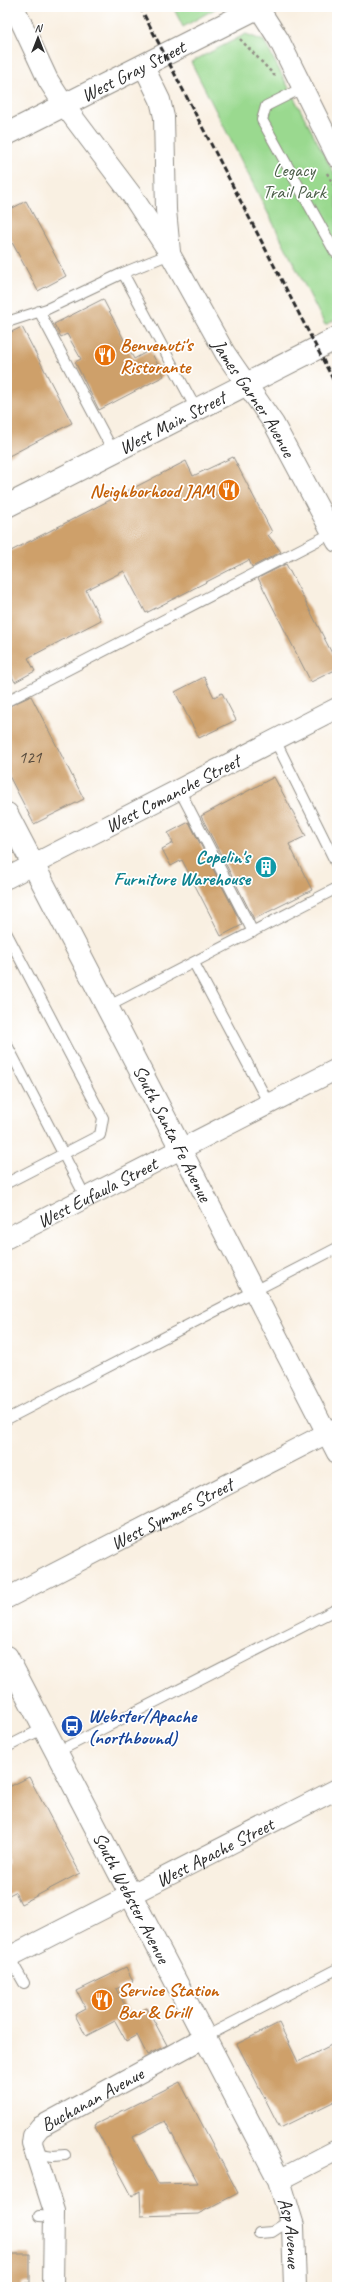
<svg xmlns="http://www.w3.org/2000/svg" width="344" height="2294" viewBox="0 0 344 2294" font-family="Caveat,sans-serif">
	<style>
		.green { fill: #9ad98f; stroke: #62825d }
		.building { fill: #cea06a; fill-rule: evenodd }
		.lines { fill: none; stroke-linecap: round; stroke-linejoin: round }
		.lane-casing { stroke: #928e86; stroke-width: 12 }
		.street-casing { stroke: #928e86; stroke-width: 22 }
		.secondary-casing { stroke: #928e86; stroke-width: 24 }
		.path { stroke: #928e86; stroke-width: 2.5; stroke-dasharray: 3 3; stroke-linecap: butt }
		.lane { stroke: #fff; stroke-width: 10 }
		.street { stroke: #fff; stroke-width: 20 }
		.secondary { stroke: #fff; stroke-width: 22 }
		.rail { stroke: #2b2b2b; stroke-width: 3; stroke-dasharray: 6 3; stroke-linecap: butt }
		.labels { text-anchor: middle; stroke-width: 3.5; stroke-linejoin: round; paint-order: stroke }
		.number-label { font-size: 17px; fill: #54483b }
		.street-label { font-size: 19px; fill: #2b2b2b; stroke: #fff }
		.park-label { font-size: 19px; fill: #4c5f49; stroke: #fff }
		.food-label { font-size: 19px; font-weight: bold; fill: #c56008; stroke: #fff; text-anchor: start }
		.culture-label { font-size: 19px; font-weight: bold; fill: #0d838f; stroke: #fff; text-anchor: end }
		.transit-label { font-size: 19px; font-weight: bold; fill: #164399; stroke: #fff; text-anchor: start }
	</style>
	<rect width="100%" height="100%" fill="#fff"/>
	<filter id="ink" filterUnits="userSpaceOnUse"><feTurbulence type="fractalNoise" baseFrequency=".025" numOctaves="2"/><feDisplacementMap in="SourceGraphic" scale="8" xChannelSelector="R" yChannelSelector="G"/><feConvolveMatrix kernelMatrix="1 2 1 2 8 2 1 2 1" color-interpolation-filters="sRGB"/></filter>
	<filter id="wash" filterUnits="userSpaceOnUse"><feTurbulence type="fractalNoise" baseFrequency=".012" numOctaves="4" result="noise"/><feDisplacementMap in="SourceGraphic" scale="16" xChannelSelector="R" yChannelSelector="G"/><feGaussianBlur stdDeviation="0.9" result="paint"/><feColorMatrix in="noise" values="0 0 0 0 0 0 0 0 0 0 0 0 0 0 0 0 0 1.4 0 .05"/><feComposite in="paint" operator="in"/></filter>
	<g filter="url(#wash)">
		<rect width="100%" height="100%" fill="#f9f0e2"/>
		<path class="green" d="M173,7H218L183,27Z
			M246,34L264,41L337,179V319L325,325L191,62Z"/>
		<g id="blocks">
			<path class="building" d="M26,201L66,276L38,291L7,233V211Z
				M103,299L134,359L150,350L164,376L99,410L75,362L81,359L67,334L61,337L54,324Z
				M22,327L72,423L7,457V334Z
				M233,457L272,532L268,535L281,552L252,567L249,560L146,613L124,571L86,590L101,620L28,658L35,671L15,682L7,667V553L186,461L193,476Z
				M286,564L337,663V669L311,682L258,578Z
				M204,677L214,697L222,693L236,720L199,738L175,692Z
				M31,696L84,799L34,824L7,772V707Z
				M274,777L306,836L289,844L312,890L254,919L201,816Z
				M189,822L242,925L221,936L182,860L171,866L162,849L173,843L168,833Z
				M29,1777L80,1873L21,1904L15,1892L7,1896V1788Z
				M126,1967L133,1981L116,1989L131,2016L147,2008L167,2045L147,2055L137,2035L126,2041L115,2021L86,2036L75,2015L86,2009L77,1991Z
				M279,2023L298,2062L337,2042V2100L280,2128L237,2044Z
				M180,2082L238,2193L198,2214L141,2216L140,2191L132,2196L94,2125ZM165,2121L198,2183L158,2184L133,2137Z
				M7,2254H30V2283H22V2287H7Z"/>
		</g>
	</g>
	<g filter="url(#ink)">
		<use href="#blocks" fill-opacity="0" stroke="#928e86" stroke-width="1"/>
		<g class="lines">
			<g class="lane-casing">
				<path id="lane" d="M302,88L266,106L262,120L335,252H337
					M123,273L196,409
					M39,311L113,451
					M7,322L47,309L123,273L170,254
					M7,701L332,533
					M275,740L337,865
					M179,789L253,932
					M7,934L103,1118L100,1135L7,1183
					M194,963L269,1104
					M107,1007L337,888
					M7,1045L86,1198
					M7,1419L337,1248
					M7,1747L44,1728
					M57,1752L337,1609
					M9,1957L24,1983
					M205,2037L337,1969
					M34,2153L53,2156L65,2155
					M39,2216L54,2217
					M259,2233L272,2232L292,2219"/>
			</g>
			<g class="street-casing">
				<g id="street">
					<path id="s1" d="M14,7L48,80L64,105L131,194L170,254L225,353L274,424L337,542"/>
					<path d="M258,7L279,40L337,157"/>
					<path d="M143,65L160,100L164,117L166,210L170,252"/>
					<path id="s2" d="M7,878L337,708"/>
					<path d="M181,1149L337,1453"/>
					<path id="s3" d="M7,1238L337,1069"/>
					<path id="s4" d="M7,1598L337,1428"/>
					<path id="s5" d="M7,1958L337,1789"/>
					<path d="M279,2180L337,2150"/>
					<path id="s6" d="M53,2287L54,2211L32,2143L33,2136L40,2127L205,2037"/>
				</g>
			</g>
			<g class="secondary-casing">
				<g id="secondary">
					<path id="s7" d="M7,134L259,7"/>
					<path id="s8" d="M7,506L337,338"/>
					<path d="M7,814L181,1149"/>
					<path id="s9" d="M7,1657L279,2180L293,2226L295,2287"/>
				</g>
			</g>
			<path class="path" d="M240,39L275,76
				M327,173L337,192"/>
			<use href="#lane" class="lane"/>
			<use href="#street" class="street"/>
			<use href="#secondary" class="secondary"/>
			<path class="rail" d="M140,7L337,387"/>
		</g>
	</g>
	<defs>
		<g id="restaurant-disc" transform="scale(1.15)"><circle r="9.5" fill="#e8710a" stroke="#fff"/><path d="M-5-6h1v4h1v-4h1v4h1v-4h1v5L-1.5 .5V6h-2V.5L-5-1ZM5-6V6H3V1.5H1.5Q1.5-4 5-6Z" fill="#fff"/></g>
		<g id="building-disc" transform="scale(1.15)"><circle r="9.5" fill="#0f9aa8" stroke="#fff"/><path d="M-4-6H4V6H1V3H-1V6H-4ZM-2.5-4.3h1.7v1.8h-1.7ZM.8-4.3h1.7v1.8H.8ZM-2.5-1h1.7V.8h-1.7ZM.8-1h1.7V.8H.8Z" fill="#fff"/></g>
		<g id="bus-disc" transform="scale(1.15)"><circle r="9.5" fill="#1a4fb4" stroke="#fff"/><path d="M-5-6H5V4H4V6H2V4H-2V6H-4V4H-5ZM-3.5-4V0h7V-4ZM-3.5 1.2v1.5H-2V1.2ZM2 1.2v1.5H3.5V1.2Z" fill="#fff"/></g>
	</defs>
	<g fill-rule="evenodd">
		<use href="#restaurant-disc" x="105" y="355"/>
		<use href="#restaurant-disc" x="229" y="490"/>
		<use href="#building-disc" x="266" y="867"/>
		<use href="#bus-disc" x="72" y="1726"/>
		<use href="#restaurant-disc" x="102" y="2000"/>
	</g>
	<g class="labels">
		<g class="number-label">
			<text x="30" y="763">121</text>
		</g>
		<g class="street-label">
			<text dy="7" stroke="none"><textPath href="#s7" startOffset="141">West Gray Street</textPath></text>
			<text dy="7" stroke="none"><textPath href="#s1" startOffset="460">James Garner Avenue</textPath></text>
			<text dy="7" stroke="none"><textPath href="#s8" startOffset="185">West Main Street</textPath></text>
			<text dy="7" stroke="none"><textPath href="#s2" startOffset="186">West Comanche Street</textPath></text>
			<text transform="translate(173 1133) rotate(63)" y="7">South Santa Fe Avenue</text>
			<text dy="7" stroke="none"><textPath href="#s3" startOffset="101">West Eufaula Street</textPath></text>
			<text dy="7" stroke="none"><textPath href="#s4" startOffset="185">West Symmes Street</textPath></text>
			<text dy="7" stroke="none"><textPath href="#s5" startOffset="233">West Apache Street</textPath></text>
			<text dy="7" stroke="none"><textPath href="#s9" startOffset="271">South Webster Avenue</textPath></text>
			<text dy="7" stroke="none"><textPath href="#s6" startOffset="225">Buchanan Avenue</textPath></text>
			<text dy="7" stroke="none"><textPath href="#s9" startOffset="644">Asp Avenue</textPath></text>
		</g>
		<g class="park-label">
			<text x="294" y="176">Legacy<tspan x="294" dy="22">Trail Park</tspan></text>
		</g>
		<g class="food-label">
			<text x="120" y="351">Benvenuti's<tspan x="120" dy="22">Ristorante</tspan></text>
			<text x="214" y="497" text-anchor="end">Neighborhood JAM</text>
			<text x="118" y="1996">Service Station<tspan x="118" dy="22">Bar &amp; Grill</tspan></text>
		</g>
		<g class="culture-label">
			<text x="250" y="863">Copelin's<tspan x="250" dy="22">Furniture Warehouse</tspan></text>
		</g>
		<g class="transit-label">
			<text x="88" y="1722">Webster/Apache<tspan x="88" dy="22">(northbound)</tspan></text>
		</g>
	</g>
	<rect width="344" height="2294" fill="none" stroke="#fff" stroke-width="24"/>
	<g transform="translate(38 38)" stroke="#ffffff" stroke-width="3" paint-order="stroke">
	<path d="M0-3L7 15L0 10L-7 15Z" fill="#2b2b2b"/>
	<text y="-6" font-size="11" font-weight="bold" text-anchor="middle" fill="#2b2b2b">N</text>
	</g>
</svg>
